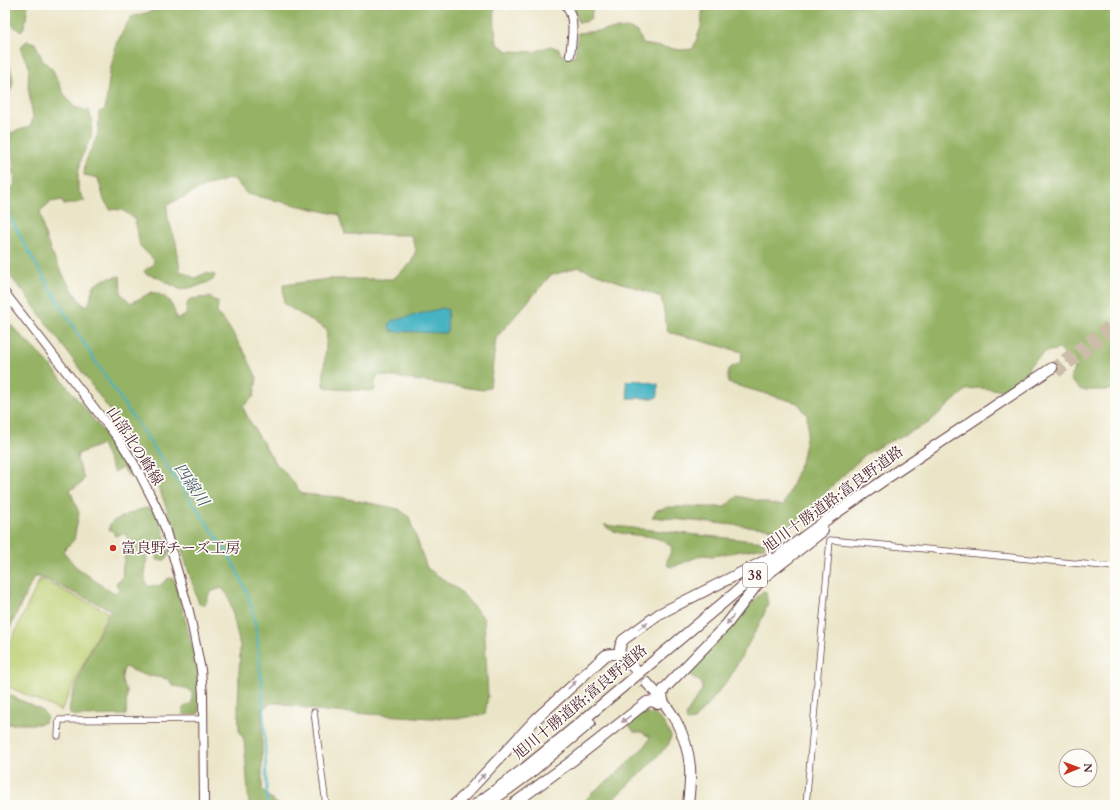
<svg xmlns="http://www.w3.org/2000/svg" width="1120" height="810" viewBox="0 0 1120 810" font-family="Cardo,'Noto Serif JP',serif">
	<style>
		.green { fill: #bccf73; stroke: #83774f }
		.forest { fill: #95b265; stroke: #706848 }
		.water { fill: #47b4c3; stroke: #486a77 }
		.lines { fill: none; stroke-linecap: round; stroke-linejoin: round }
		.stream { stroke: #47b4c3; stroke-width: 2 }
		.highway-tunnel { stroke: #cbbda9; stroke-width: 10; stroke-dasharray: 10 5; stroke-linecap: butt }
		.street-casing { stroke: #623d43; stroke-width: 7 }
		.secondary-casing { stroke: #623d43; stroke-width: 10 }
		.highway-casing { stroke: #623d43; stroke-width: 12 }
		.street { stroke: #fff; stroke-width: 5.5 }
		.secondary { stroke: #fff; stroke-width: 8 }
		.highway { stroke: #fff; stroke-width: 10 }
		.oneway { fill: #ae9aa0 }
		.poi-dot { fill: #c8321e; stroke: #fdfcf7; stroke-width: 1.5 }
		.labels { text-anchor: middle; stroke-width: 3.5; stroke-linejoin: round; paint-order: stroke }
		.shield { fill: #fdfcf7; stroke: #806168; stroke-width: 1 }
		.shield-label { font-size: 14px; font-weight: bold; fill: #4a1f2b }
		.street-label { font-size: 15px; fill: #4a1f2b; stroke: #fdfcf7 }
		.poi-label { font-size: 15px; fill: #4a1f2b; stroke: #fdfcf7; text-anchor: start }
		.water-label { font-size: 16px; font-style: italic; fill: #495b68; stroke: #fdfcf7 }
	</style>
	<rect width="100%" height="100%" fill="#fdfcf7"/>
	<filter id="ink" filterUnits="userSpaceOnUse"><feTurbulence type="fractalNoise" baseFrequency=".025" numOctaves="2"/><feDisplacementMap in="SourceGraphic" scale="8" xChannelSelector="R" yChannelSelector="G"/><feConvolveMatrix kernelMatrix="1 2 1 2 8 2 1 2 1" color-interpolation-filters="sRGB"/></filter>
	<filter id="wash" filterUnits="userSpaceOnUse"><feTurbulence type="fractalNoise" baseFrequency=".012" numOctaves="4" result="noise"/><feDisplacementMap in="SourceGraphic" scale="16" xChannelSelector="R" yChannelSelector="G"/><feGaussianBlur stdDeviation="0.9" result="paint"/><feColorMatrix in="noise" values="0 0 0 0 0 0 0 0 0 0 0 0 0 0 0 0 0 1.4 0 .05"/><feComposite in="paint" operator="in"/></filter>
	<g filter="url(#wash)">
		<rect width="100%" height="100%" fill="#ebe5c8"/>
		<path class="green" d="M40,579L108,612L61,711L5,685V654Z"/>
		<path class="forest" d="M5,5H28L25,25L21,32L11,24L7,18H5Z
			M168,5H494L495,28L497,44L508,51L534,52L550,46L559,49L561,55L575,56L578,33L627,28L638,32L643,44L680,50L693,49L701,27L703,5H1115V390H1081L1070,380L1074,368L1060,349L1045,352L1029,366L1027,377L1013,386L1001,390L977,388L966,390L927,424L880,446L865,455L837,481L795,524L786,530L652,517L657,510L669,507H725L738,496L777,505H784L801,462L808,429L807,415L798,403L728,383V369L740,363L742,352L668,332L661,297L578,267L550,276L496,338L490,387L483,390L380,375L375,380L374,391L334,389L323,386L327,330L284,304L283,285L328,279H393L411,263L416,250L411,235L345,234L340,215L247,194L233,178L208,185L167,205L168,219L176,242L180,271L195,278L206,273L215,275L213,280L198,286L181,290L157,277L146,274L144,271L153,265L154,260L140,246L135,219L122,210L110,209L104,200L98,178L84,175L85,163L98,134L99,112L105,110L110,72L116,44L131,17L164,8Z
			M574,5H593L591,18L585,22H578Z
			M27,41L35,43L43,61L53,70L64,94L74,107L89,111L92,120L91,137L82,156L78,174V190L85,201L64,205L62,200L51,202L40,211C42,218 42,225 44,232C51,257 68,285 83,305H89L93,286L105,279L120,276L121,294L131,303L152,292C170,297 171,302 177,319L186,315L187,304L190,299L209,297L218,302L217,313L228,326L245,353L257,378L254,396L243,407L249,420L274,461L290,478L302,494L339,497L399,509L409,517L427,568L459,590L484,618L488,696L485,714L463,718H430L322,711L279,703H271L262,709V789L271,799L279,805H249L244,740L239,730L238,706L240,646L229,597L222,588L210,592L205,605L199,604L183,554L161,493L152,476L119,423L23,291L5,271V196L15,184L13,161L10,133L31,126L33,117L28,86L29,66L22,53L21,46Z
			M5,58C13,75 18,82 5,99Z
			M5,319L50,365L109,439L117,446L133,474L129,477L123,468L114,472L102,444L78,454L77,459L84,478L82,483L70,490L79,513L74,540L63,551L75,566L105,588L115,593L119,590L116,583L118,581L122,579L123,564L125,560L124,557L130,543L126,534H122L115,536L112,530H109L110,524L113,521C121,518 141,507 149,508C161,510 167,546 169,556L165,560H157L154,550L149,549L146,552C146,555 147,559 147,562C146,571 143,577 147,586H159L169,578L174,579L188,630L197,667L199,713L189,715L183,714V708L192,703V693C188,688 180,687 173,686L168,679L144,675L125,667C121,675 120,683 127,690L126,715L77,716L70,714C64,700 102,628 111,610L40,577H34L5,638Z
			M604,525L764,542L765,547L713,556L702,555L673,567L668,566L667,561L672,548C659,529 619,541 604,525Z
			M763,591L766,592L768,604L762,619L730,677L712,700L694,720L687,721L686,717L687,713L702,690V683L691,676L688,672L691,667Z
			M5,693L40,709L47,716L45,722L38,724H5Z
			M642,711C661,716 662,719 671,736L669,744L657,757L607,805H575L584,802L594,791L611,779L646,745L650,737L641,732H634L629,725Z"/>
		<path class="water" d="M443,308L448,310L447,332L444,333L391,331L389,326L391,321Z
			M637,380L658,384V396L655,398H628L626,381Z"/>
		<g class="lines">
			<path class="stream" d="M5,207C67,329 149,440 227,552C236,568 244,584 250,602C257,626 259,652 261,677C265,720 266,762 267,805"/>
		</g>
	</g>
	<g filter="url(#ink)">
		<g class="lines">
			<path class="highway-tunnel" d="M1052,368L1115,321
				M1057,373L1115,330
				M632,673L643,686"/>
			<g class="street-casing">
				<path id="street" d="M314,712L326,805
					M58,736L59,720L203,719
					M806,805L830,540L1115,567"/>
			</g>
			<g class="secondary-casing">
				<path id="secondary" d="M566,5C576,19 572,39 570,55
					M5,293L120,441L135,465L156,506L165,528L189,611L201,670L203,695L204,805"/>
			</g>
			<g class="highway-casing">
				<path id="highway" d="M760,580L823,531
					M623,660C618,652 619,648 623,640L659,614L770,558
					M647,683C670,707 687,733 690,767C691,780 689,793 688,805
					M663,700L662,694L664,689L727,624L762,578
					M492,801L529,774L590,723
					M454,805L464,796L536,719L606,655C621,651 625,659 635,669
					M475,805L525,768L581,722L786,550L829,518L890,476L1052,368
					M512,805L572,761L647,702L653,701L658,704"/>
			</g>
			<use href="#street" class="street"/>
			<use href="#secondary" class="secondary"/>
			<use href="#highway" class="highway"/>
		</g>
		<defs><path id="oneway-solid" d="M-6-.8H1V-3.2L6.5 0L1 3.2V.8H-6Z"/></defs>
		<g class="oneway">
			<use href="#oneway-solid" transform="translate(730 620) rotate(128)"/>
			<use href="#oneway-solid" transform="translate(643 626) rotate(-35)"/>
			<use href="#oneway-solid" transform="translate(572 685) rotate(-43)"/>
			<use href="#oneway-solid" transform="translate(626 719) rotate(142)"/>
			<use href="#oneway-solid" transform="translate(481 778) rotate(-47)"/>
		</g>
	</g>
	<circle class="poi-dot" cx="113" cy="548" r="4"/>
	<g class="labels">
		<rect class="shield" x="743" y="563" width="24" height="24" rx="3"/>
		<g class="shield-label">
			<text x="755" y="580">38</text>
		</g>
		<g class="street-label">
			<text transform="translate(135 446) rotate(57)" y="5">山部北の峰線</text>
			<text transform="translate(833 499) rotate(-36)" y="5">旭川十勝道路;富良野道路</text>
			<text transform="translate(580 702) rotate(-40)" y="5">旭川十勝道路;富良野道路</text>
		</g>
		<g class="poi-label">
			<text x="121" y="553">富良野チーズ工房</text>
		</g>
		<g class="water-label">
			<text transform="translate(192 484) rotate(56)" y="6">四線川</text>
		</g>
	</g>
	<rect width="1120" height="810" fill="none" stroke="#fdfcf7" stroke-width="20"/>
	<g transform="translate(1078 768) rotate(89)"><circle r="19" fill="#fdfcf7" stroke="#b5a4a5"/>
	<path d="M0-3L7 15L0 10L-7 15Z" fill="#c8321e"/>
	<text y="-6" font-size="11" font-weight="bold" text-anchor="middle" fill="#4a1f2b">N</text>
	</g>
</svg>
